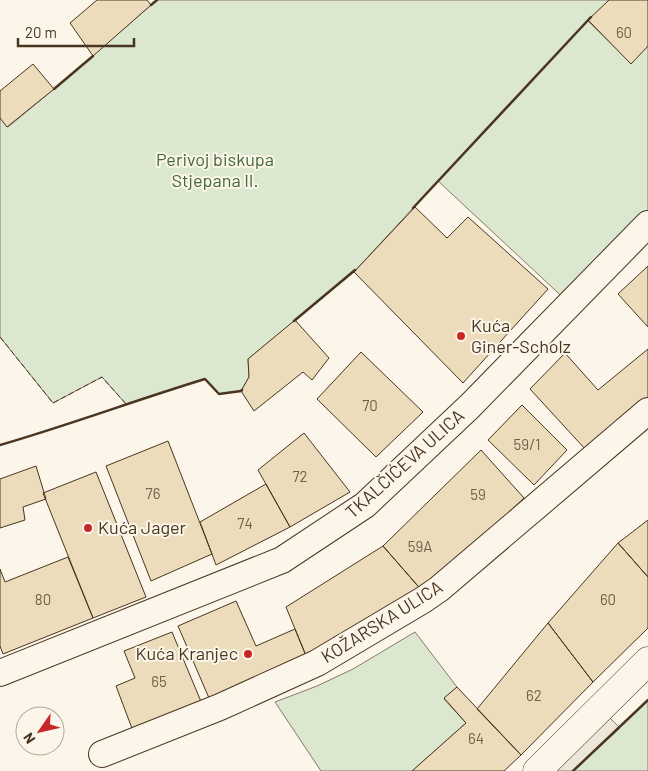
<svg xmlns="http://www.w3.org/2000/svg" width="648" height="771" viewBox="0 0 648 771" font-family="Barlow,sans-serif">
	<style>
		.green { fill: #dce7d0; stroke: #887966 }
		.parking { fill: #ede7d9; stroke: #887966 }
		.building { fill: #ecdcbc; stroke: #4a3520 }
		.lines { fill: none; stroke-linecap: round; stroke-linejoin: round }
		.pedestrian-casing { stroke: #4a3520; stroke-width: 28 }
		.minor-casing { stroke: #4a3520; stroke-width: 29 }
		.pedestrian { stroke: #fbf6e9; stroke-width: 26 }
		.minor { stroke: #fbf6e9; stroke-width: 28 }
		.fence { stroke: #4a3520; stroke-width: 1; stroke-dasharray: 6 2.5; stroke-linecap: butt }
		.wall { stroke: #4a3520; stroke-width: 2.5 }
		.poi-dot { fill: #c62828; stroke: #fbf6e9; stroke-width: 2 }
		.labels { text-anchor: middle; stroke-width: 4; stroke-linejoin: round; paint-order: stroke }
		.number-label { font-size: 15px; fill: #725f47 }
		.park-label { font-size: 18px; fill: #436837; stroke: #fbf6e9 }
		.poi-label { font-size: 18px; fill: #4a3520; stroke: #fbf6e9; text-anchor: start }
		.street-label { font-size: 18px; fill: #4a3520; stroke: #fbf6e9 }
	</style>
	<rect width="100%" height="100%" fill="#fbf6e9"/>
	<path class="green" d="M157,0H609L588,21L631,63L648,46V224L570,304L438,181L354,272L248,359L249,377L241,391L219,394L204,379L126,404L102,377L53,403L0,337V118L8,127L54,89Z
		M415,632L457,687L444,699L466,723L412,771H321L275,702L317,686L353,669Z
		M648,700V771H573Z"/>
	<path class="parking" d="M609,717L620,728L573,771H553Z"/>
	<path class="building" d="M97,0H147L151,5L93,56L70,23Z
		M609,0H648V46L631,64L588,20Z
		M33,64L54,89L7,127L0,118V91Z
		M415,207L447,238L468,217L548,289L463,383L354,272Z
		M648,266V327L618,294Z
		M295,320L329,358L312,380L303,372L254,411L241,391L249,377L248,359Z
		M648,349V401L586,450L530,389L565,353L598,390Z
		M361,352L423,412L376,457L317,399Z
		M522,405L567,450L534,485L488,440Z
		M304,433L350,492L290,527L258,470Z
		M168,441L212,554L151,581L106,466Z
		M481,450L524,498L424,593L383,546Z
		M36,466L46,499L23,507L25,520L0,528V479Z
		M96,472L146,597L93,618L43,493Z
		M266,484L290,527L216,565L200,522Z
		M648,520V577L618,543Z
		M618,543L648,577V628L593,682L548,623Z
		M383,546L424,593L309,663L286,607Z
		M68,557L93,618L3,654L0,646V569L5,582Z
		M236,601L256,646L295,629L309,663L212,705L178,626Z
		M548,623L593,682L521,755L477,709Z
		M172,632L202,704L133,731L116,686L135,678L124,651Z
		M457,687L521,755L504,771H412L466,723L444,698Z"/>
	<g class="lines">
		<g class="pedestrian-casing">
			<path id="pedestrian" d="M0,673L282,560L365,505L470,406L648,224
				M102,754L220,707L317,663L423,600L439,589L648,411"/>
		</g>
		<g class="minor-casing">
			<path id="minor" d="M537,771L648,661"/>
		</g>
		<use href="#pedestrian" class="pedestrian"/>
		<use href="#minor" class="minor"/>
		<path class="fence" d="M0,337L53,403L102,377L126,404"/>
		<path class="wall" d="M151,5L157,0
			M54,89L93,56
			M413,208L591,17
			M294,321L355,270
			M0,445C69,425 136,400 205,379L219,394L241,391L242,390
			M573,771L648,700"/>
	</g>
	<g class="poi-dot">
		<circle cx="461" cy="336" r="5"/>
		<circle cx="88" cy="528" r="5"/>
		<circle cx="248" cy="654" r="5"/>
	</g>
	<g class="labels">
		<g class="number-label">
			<text x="624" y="38">60</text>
			<text x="370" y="411">70</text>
			<text x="527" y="450">59/1</text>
			<text x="300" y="482">72</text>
			<text x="153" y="499">76</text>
			<text x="478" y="500">59</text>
			<text x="245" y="529">74</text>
			<text x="420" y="552">59A</text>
			<text x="43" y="605">80</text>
			<text x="608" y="605">60</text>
			<text x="159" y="687">65</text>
			<text x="534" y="701">62</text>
			<text x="476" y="744">64</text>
		</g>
		<g class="park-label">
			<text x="215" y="166">Perivoj biskupa<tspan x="215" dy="21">Stjepana II.</tspan></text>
		</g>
		<g class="poi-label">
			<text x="471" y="332">Kuća<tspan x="471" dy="21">Giner-Scholz</tspan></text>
			<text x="98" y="534">Kuća Jager</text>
			<text x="238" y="660" text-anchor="end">Kuća Kranjec</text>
		</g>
		<g class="street-label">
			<text transform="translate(405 464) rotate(-42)" y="6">TKALČIĆEVA ULICA</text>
			<text transform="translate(382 622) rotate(-32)" y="6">KOŽARSKA ULICA</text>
		</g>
	</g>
	<g transform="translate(40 731) rotate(236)"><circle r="24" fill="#fbf6e9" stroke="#b4a999"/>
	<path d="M0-4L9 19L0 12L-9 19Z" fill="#c62828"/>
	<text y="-8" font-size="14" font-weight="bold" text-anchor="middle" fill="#4a3520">N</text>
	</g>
	<path d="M18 38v8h116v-8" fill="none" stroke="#4a3520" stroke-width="2.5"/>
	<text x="25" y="38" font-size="15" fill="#4a3520" stroke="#fbf6e9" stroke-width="4" paint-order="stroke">20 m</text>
</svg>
